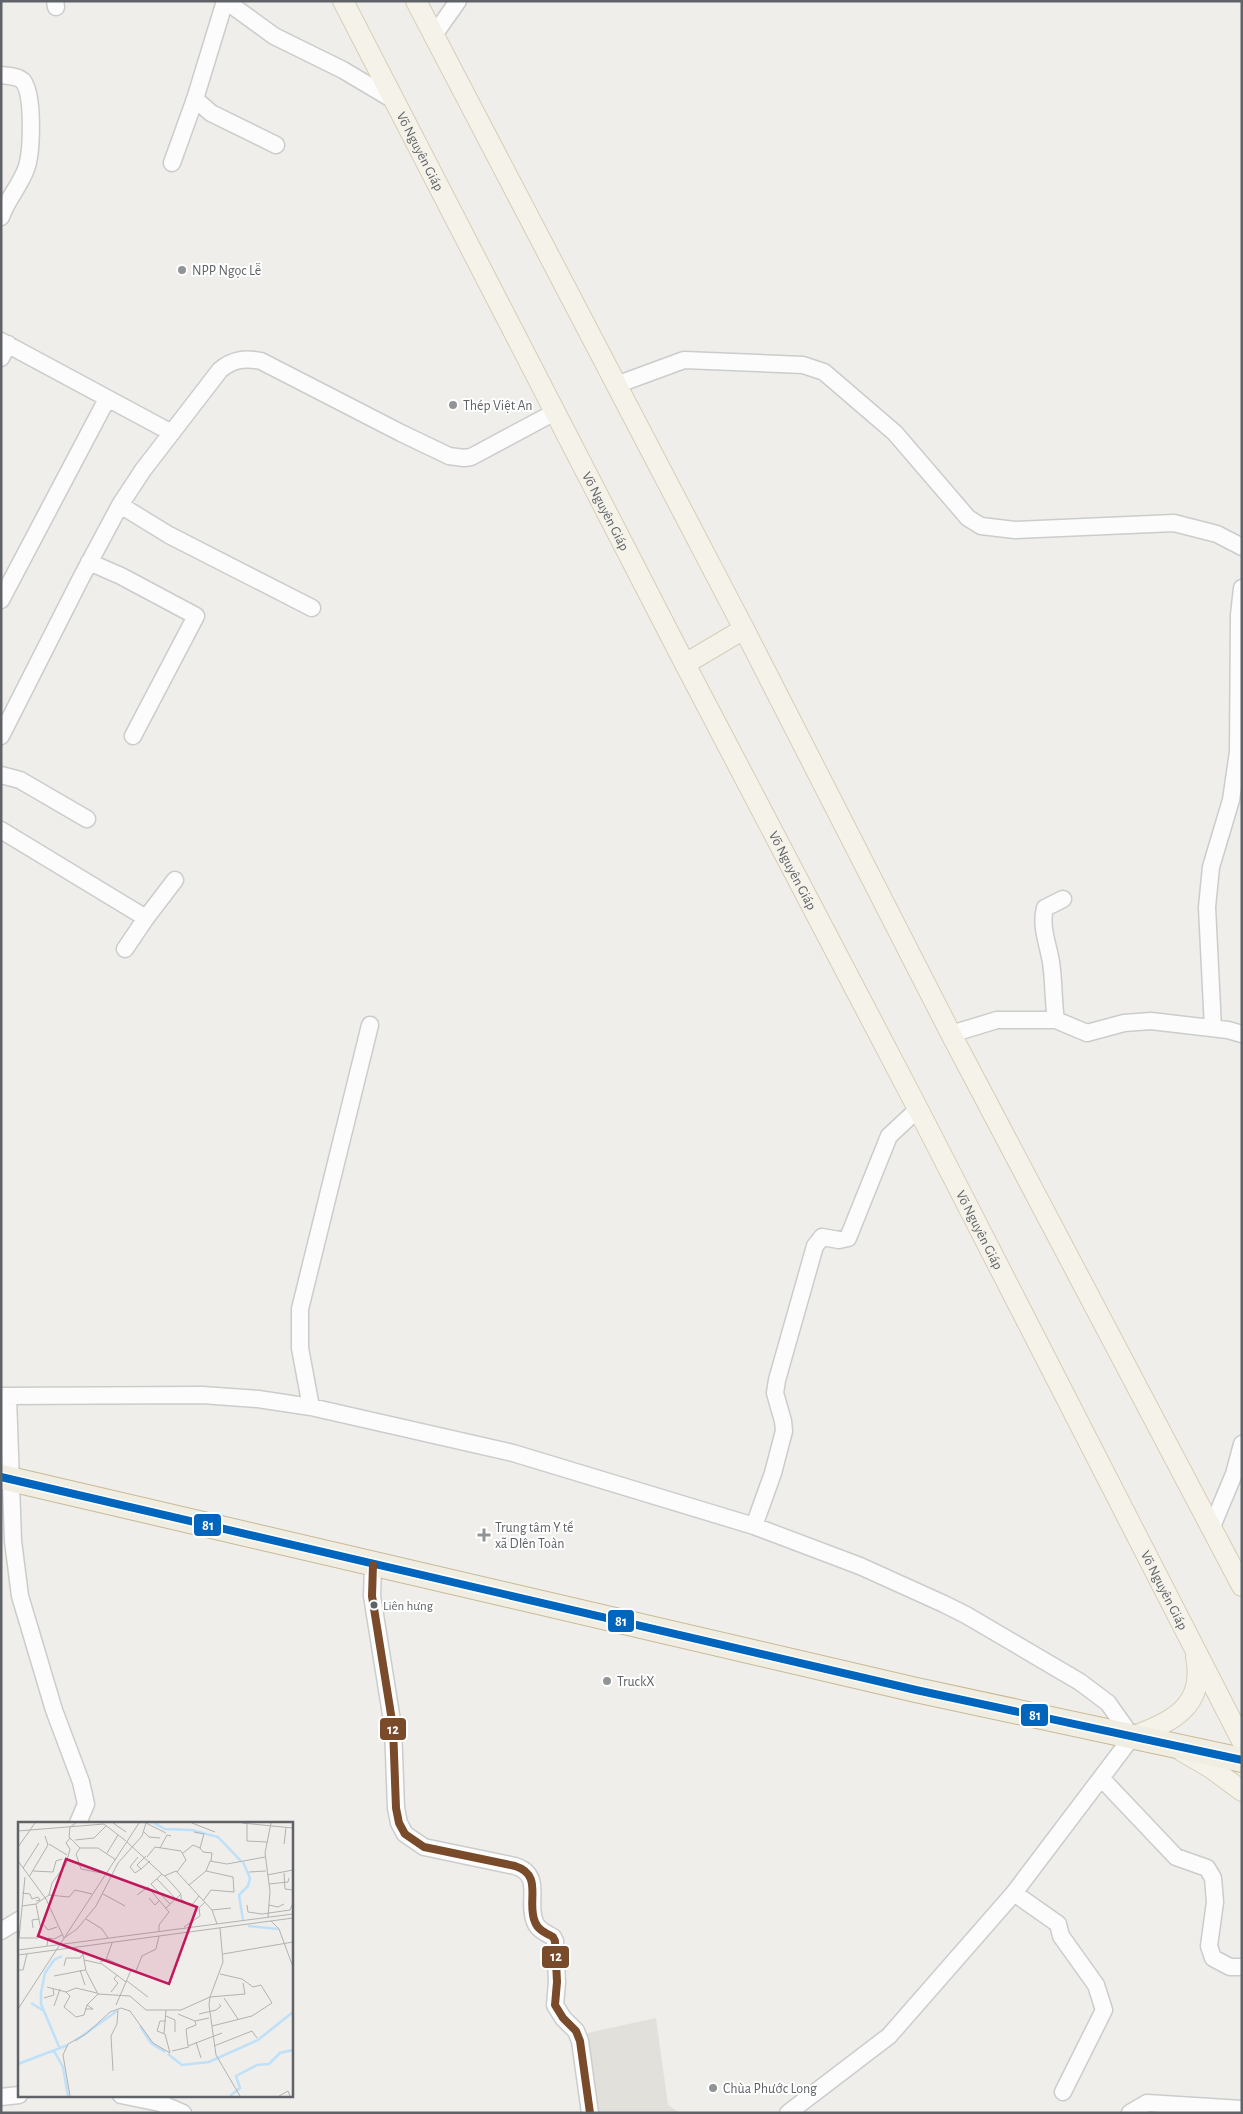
<svg xmlns="http://www.w3.org/2000/svg" width="1243" height="2114" viewBox="0 0 1243 2114" font-family="'Alegreya Sans',sans-serif">
	<style>
		.education { fill: #e2e0da }
		.lines { fill: none; stroke-linecap: round; stroke-linejoin: round }
		.minor-casing { stroke: #cbcccc; stroke-width: 19 }
		.major-casing { stroke: #d7ceb8; stroke-width: 22 }
		.highway-casing { stroke: #c8b996; stroke-width: 26 }
		.minor { stroke: #fdfcfc; stroke-width: 16 }
		.major { stroke: #f4f2e9; stroke-width: 20 }
		.highway { stroke: #f0ede3; stroke-width: 24 }
		.bus-1-casing { stroke: #fff; stroke-width: 11 }
		.bus-2-casing { stroke: #fff; stroke-width: 11 }
		.bus-1 { stroke: #0065bd; stroke-width: 8 }
		.bus-2 { stroke: #7a4b2a; stroke-width: 8 }
		.poi-dot { fill: #919496; stroke: #fff; stroke-width: 2 }
		.bus-dot { fill: #5f6368; stroke: #fff; stroke-width: 2 }
		.labels { text-anchor: middle; stroke-width: 4; stroke-linejoin: round; paint-order: stroke }
		.bus-label { font-size: 13px; fill: #5f6368; stroke: #fff; text-anchor: start }
		.street-label { font-size: 14px; fill: #5f6368; stroke: #fff }
		.poi-label { font-size: 14px; fill: #5f6368; stroke: #fff; text-anchor: start }
		.inset-river { fill: none; stroke: #bfe0f9; stroke-width: 2.5 }
		.inset-road { fill: none; stroke: #b1b2b2; stroke-width: 1 }
		.view { fill: #c2185b; fill-opacity: 0.15; stroke: #c2185b; stroke-width: 2.5 }
		.inset-edge { fill: none; stroke: #5f6368; stroke-width: 2.5 }
		.line-badge { stroke: #fff; stroke-width: 2 }
		.badge-label { font-size: 14px; text-anchor: middle; font-weight: bold; fill: #fff }
	</style>
	<rect width="100%" height="100%" fill="#efeeea"/>
	<path class="education" d="M656,2018L668,2105L680,2113H594L583,2034Z"/>
	<g class="lines">
		<g class="minor-casing">
			<path id="minor" d="M55,1L56,7
				M226,1L274,36L343,70L395,101
				M434,35L458,1
				M1,75C8,76 18,76 23,81C34,95 32,153 26,169C20,186 7,199 1,217
				M195,99L211,113L276,145
				M172,163L195,99L225,1
				M1,341L172,433
				M1,358L8,344
				M616,385L684,360L803,365L824,372L895,433L968,518L981,526L1015,530L1174,523L1217,534L1242,547
				M120,505L169,535L312,608
				M89,562L121,576L196,616L133,736
				M1,600L107,399
				M1239,615L1242,588
				M1,736L81,578L120,505L143,470L220,370C233,359 245,358 261,361L401,433L449,456L464,458L471,457L555,412
				M1,775L20,780L87,819
				M1,830L146,918
				M125,949L146,918L175,880
				M1056,1020C1053,1001 1054,981 1051,962C1048,944 1040,926 1045,908L1063,899
				M1213,1028L1207,907L1211,867L1231,800L1238,752L1239,615H1242
				M951,1034L997,1020H1056L1087,1033L1124,1023L1151,1021L1228,1030L1242,1034
				M1,1396L202,1395L258,1399L311,1407L513,1453L754,1526L860,1566L944,1604L966,1615L1080,1682L1108,1703L1132,1737L1014,1893L889,2036L788,2113
				M8,1397L13,1541L20,1596L54,1710L81,1782L86,1804L78,1823
				M311,1407L300,1348V1309L370,1025
				M754,1526L773,1473L784,1431L783,1421L775,1393L777,1380L815,1246L822,1237L839,1240L848,1238L889,1136L918,1109
				M1211,1529L1234,1474L1242,1444
				M373,1565L372,1596L393,1727L396,1808L399,1823L405,1834L424,1847L515,1866C544,1875 526,1902 535,1922C538,1930 546,1933 553,1937L555,1941L557,1982L555,2005L563,2018L576,2031L580,2041L590,2113
				M1102,1779L1176,1857L1207,1868L1213,1878L1215,1902L1209,1946L1213,1958L1230,1967H1242
				M1014,1893L1058,1924L1061,1936L1096,1985L1104,2010L1063,2092
				M1,1931L19,1920
				M121,2095L160,2103L183,2113
				M1,2097L19,2095
				M1130,2113L1147,2103L1242,2109"/>
		</g>
		<g class="major-casing">
			<g id="major">
				<path id="s1" d="M343,1L685,664L918,1109L1242,1741"/>
				<path d="M416,1L744,629L951,1034L1242,1586"/>
				<path d="M685,664L744,629"/>
				<path d="M1132,1737C1171,1722 1206,1707 1196,1657"/>
				<path d="M1182,1751L1211,1768L1242,1791"/>
			</g>
		</g>
		<g class="highway-casing">
			<path id="highway" d="M1,1477L916,1690L1242,1760"/>
		</g>
		<use href="#minor" class="minor"/>
		<use href="#major" class="major"/>
		<use href="#highway" class="highway"/>
		<g class="bus-1-casing">
			<path id="bus-1" d="M1,1477L916,1690L1242,1760"/>
		</g>
		<g class="bus-2-casing">
			<path id="bus-2" d="M373,1565L372,1596L393,1727L396,1808L399,1823L405,1834L424,1847L515,1866C544,1875 526,1902 535,1922C538,1930 546,1933 553,1937L555,1941L557,1982L555,2005L563,2018L576,2031L580,2041L590,2113"/>
		</g>
		<use href="#bus-1" class="bus-1"/>
		<use href="#bus-2" class="bus-2"/>
	</g>
	<g class="poi-dot">
		<circle cx="182" cy="270" r="5"/>
		<circle cx="453" cy="405" r="5"/>
		<path d="M481.5 1527.5h5v5h5v5h-5v5h-5v-5h-5v-5h5z"/>
		<circle cx="607" cy="1681" r="5"/>
		<circle cx="713" cy="2088" r="5"/>
	</g>
	<circle class="bus-dot" cx="374" cy="1605" r="4.5"/>
	<g class="labels">
		<g class="bus-label">
			<text x="383" y="1610">Liên hưng</text>
		</g>
		<g class="street-label">
			<text dy="5" stroke="none"><textPath href="#s1" startOffset="169">Võ Nguyên Giáp</textPath></text>
			<text dy="5" stroke="none"><textPath href="#s1" startOffset="574">Võ Nguyên Giáp</textPath></text>
			<text dy="5" stroke="none"><textPath href="#s1" startOffset="979">Võ Nguyên Giáp</textPath></text>
			<text dy="5" stroke="none"><textPath href="#s1" startOffset="1384">Võ Nguyên Giáp</textPath></text>
			<text dy="5" stroke="none"><textPath href="#s1" startOffset="1789">Võ Nguyên Giáp</textPath></text>
		</g>
		<g class="poi-label">
			<text x="192" y="275">NPP Ngọc Lễ</text>
			<text x="463" y="410">Thép Việt An</text>
			<text x="495" y="1532">Trung tâm Y tế<tspan x="495" dy="16">xã DIên Toàn</tspan></text>
			<text x="617" y="1686">TruckX</text>
			<text x="723" y="2093">Chùa Phước Long</text>
		</g>
	</g>
	<g transform="translate(18 1822)">
		<rect width="275" height="275" fill="#efeeea"/>
		<path class="inset-river" d="M136,1L147,7L174,8L200,15L223,39M225,40L232,56L230,64L221,73L225,98M230,104L260,107M13,181L26,189M122,204L133,221L147,230M57,219L99,189M42,227L23,182V171L27,151L36,138L44,134M36,229L45,245L50,274M150,232L164,243L191,240L240,218L275,190M0,242L50,223M212,274L222,266L218,254L239,243L251,242L262,231L275,228"/>
		<path class="inset-road" d="M58,1L52,5L51,15L62,26H80L98,38M95,1L108,10M174,1L197,10M224,1L275,6M229,2V19L249,20M0,9L86,2L108,19M126,10L131,15L142,16M57,18L76,16L88,4M109,20L146,54L158,49L194,88L199,102M31,22L49,33M266,22L268,6M0,25L17,1M62,26L58,32L63,47L89,52M142,26L149,13L153,14M182,26L185,30L194,31L193,39M89,31L100,13M165,31L175,23L182,26L186,12L176,10M128,34L119,43L123,47L132,39M120,35L112,45L117,51L123,47M129,35L137,25L163,29L168,38L159,50M0,39L28,77L46,116L59,107L78,84L100,41L124,14L128,1L148,11M5,46L21,21M15,49L35,50L38,39L44,37M188,49L192,39L209,42L247,35M231,50L248,49M266,51L267,67L275,68M144,52L133,62L152,82M249,53L275,48M147,54L163,72L148,86M7,55L1,116H20L23,108L18,82M11,55L30,23L27,14M139,57L158,77M251,62L270,60L271,56M171,63L188,49L215,55L216,70L193,68L185,79M4,71L12,72L14,77L20,75L22,78L18,79M85,72L107,84M31,73L51,75L57,68L74,72M119,73L130,65L151,90L141,103V110M163,73V77L173,84L181,74M131,76L137,83L142,78M229,83L230,90L244,92L272,88L275,81M251,83L260,85L266,82M4,84L18,82L31,73L34,61L48,42L52,27L48,21L52,16M194,88L213,86M250,95L252,69L247,31L253,1M68,97L84,107L90,116M253,99L261,107L275,145M26,103L30,108L39,105M166,105L182,94L181,86L187,80M15,106L14,98L21,97M29,124L30,116L36,117L44,113M58,126L65,132L68,149L80,172L112,174L128,188H163L192,175L205,140L202,106M0,128L275,92M205,132L275,120M0,133L275,96M89,137L113,148L108,160M66,138L84,142L108,160L98,183M82,140L88,138L94,121M46,144L48,136H62L65,132M0,148H5L9,132M62,148L67,163M113,148L118,149L124,134L138,127L141,114M36,154L67,148M109,159L130,175M29,165L48,170L58,166L79,171M48,170L52,174L46,185L58,195L66,193L69,183L80,172M93,170L100,161L96,157L99,153M26,176L36,173L35,167M206,176L220,197M36,184L42,167M0,187L121,1M67,187H75L69,183M160,192L177,199M181,192L198,188L203,184L201,182M148,194L157,198V210M191,196L177,199L178,203L168,207L170,224L204,211M194,204L234,194L254,181L243,163L235,165L224,157L202,152M146,211L148,188M178,220L183,236M196,224L234,209L239,216M154,229L171,225M95,249L93,214L99,202L100,188M52,274L45,233L50,222L68,212L92,190L103,186L112,189L135,221L152,231L147,212L139,209L142,199H148M222,274L198,233L191,183L192,175L227,172L225,161M261,274L270,269L272,274"/>
		<path class="view" d="M48,37L179,85L151,162L20,114Z"/>
		<rect width="275" height="275" class="inset-edge"/>
	</g>
	<g class="line-badge">
		<rect x="193" y="1513" width="29" height="24" rx="5" fill="#0065bd"/>
		<rect x="607" y="1609" width="28" height="24" rx="5" fill="#0065bd"/>
		<rect x="1020" y="1703" width="29" height="24" rx="5" fill="#0065bd"/>
		<rect x="379" y="1717" width="28" height="24" rx="5" fill="#7a4b2a"/>
		<rect x="541" y="1945" width="29" height="24" rx="5" fill="#7a4b2a"/>
	</g>
	<g class="badge-label">
		<text x="208" y="1530">81</text>
		<text x="621" y="1626">81</text>
		<text x="1035" y="1720">81</text>
		<text x="393" y="1734">12</text>
		<text x="556" y="1961">12</text>
	</g>
	<rect width="1243" height="2114" fill="none" stroke="#5f6368" stroke-width="5"/>
</svg>
